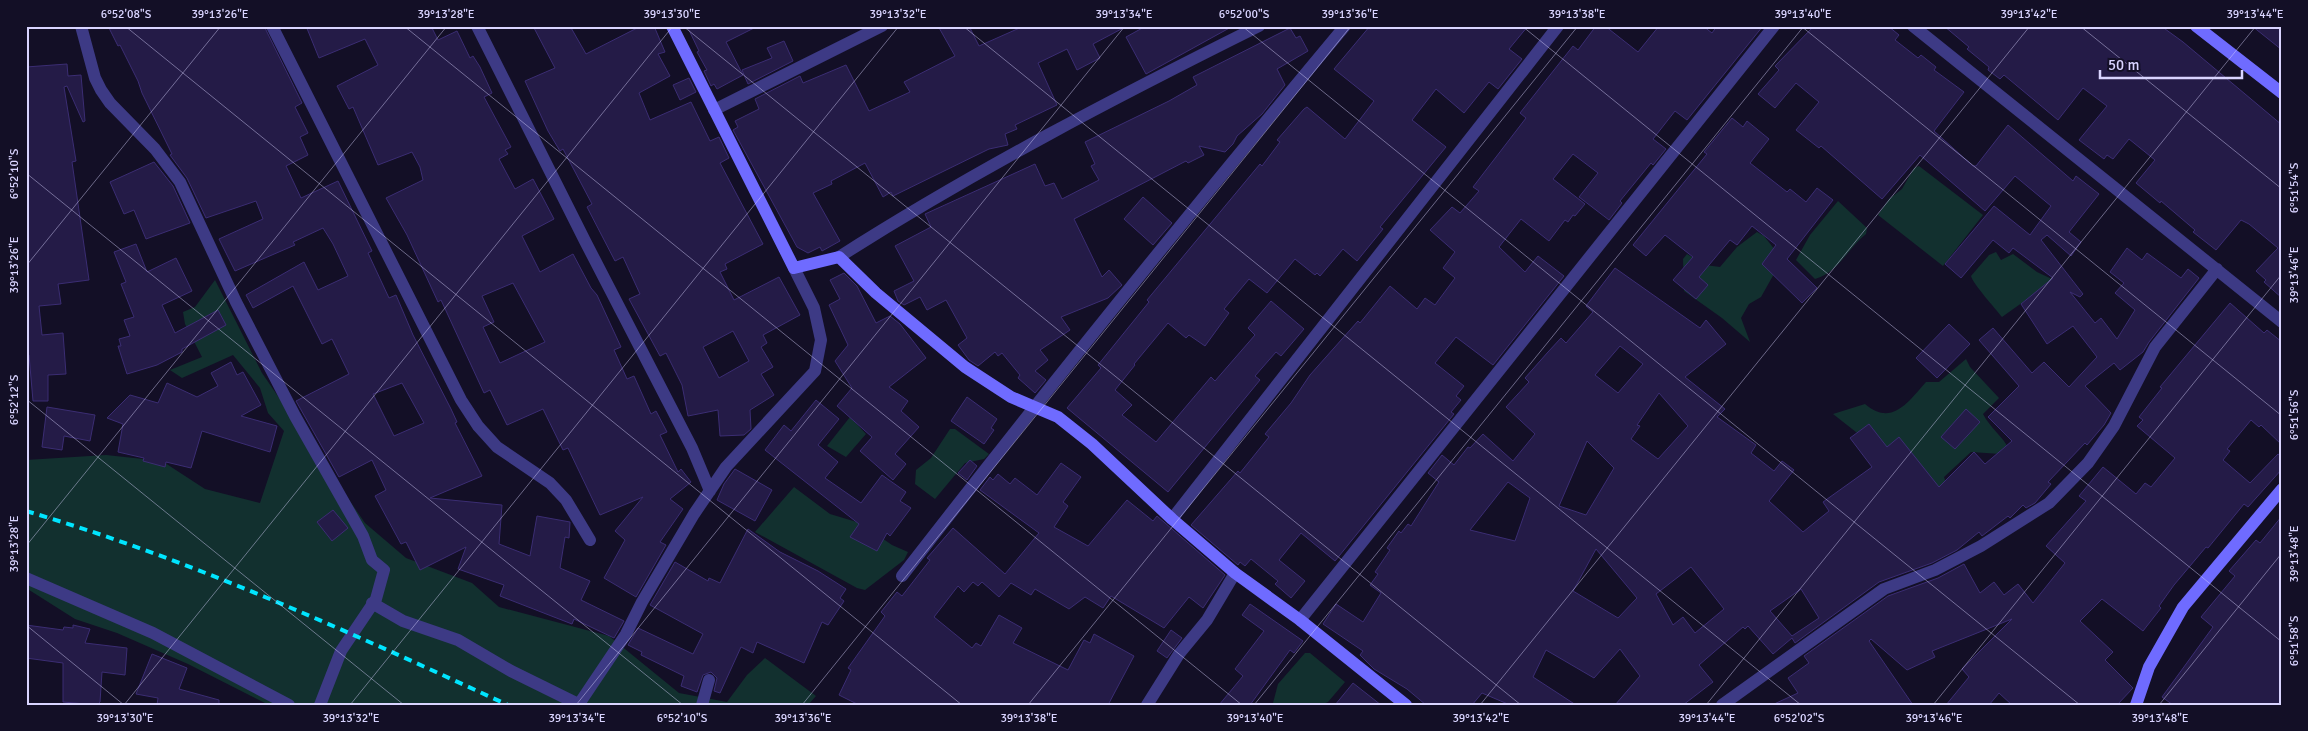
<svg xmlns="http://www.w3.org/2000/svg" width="2308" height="731" viewBox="0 0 2308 731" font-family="Signika,sans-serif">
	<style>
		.green { fill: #12302f }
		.building { fill: #241b47; stroke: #3b2d73; fill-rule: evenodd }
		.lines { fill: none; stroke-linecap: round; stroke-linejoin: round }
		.street { stroke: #3d3a85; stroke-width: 12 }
		.secondary { stroke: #6f6bff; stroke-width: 12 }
		.rail { stroke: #00e5ff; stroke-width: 4; stroke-dasharray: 8 6; stroke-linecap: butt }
		.ticks { fill: none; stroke: #d9d4ff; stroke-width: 1; stroke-opacity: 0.45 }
		.neatline { fill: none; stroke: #d9d4ff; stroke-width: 2 }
		.ticks-label { font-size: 12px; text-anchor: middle; fill: #d9d4ff }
	</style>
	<rect width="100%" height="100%" fill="#130f26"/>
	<path class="green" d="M1919,166L1983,215L1943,266L1878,215L1889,199L1902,189L1914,168Z
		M1838,201L1867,228L1866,234C1849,247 1838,273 1815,279L1796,260L1810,235Z
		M1757,232L1764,236L1779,255V265L1761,297L1749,304L1741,318L1750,342L1722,318L1684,291L1683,259L1687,254L1705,265L1720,267L1737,247Z
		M1996,252L2001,260L2013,254L2037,272L2054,280L2002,317C1995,308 1973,284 1971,276L1989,255Z
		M215,280L262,373L365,523L406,558L472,583L499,607L609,636L679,693L727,702L747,675L765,658L816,696L808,705H269L188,664L117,633L75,619L26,588V460L106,455L162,461L205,489L260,503L284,431L268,413L260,388L233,355L182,378L170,370L202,357L185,324L183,312L195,307Z
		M1966,359L1970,367L1999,398L1983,414C1990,428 2003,436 2010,451L2001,454L1971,452L1944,477L1949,493L1940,498L1833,414L1865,404C1892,427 1908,402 1926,382H1939Z
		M850,417L866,434L846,457L827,446Z
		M950,429H955L989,454L984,459L965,463L935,499L915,484L916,470L931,458Z
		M794,487L830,514L860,523L892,545L908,552L904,560L865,590L857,588L755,532Z
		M1305,653H1310L1345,682L1328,702L1321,705L1273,703L1278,684Z"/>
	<path class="building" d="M108,26H264L302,103L295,107L308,133L300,137L308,155L286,166L301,198L338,181L372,251L368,253L389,298L396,295L413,335L451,409L457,422L455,423L482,476L430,498L502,505L499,544L530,556L537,516L570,522L569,538L565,537L560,568L590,581L581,600L624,621L614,638L574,619L572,624L500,596L504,585L458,569L466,547L420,570L406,542L401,544L375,496L386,490L372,460L339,477L296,401L349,374L332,339L322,344L293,286L253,308L246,295L304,262L318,290L348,276L333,244L323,228L293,242L295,245L235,271L219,239L263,219L256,201L206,218L187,178L170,155L172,154L142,93L138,81L120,45L118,46ZM402,383L424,423L394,436L373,394Z
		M306,26H431L438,40L457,31L470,58L473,56L480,67L492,93L484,97L511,147L505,150L508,154L499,159L515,189L533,179L554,219L522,236L540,272L573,254L591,288L597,295L621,347L614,350L627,379L634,376L651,414L656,411L667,432L660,435L678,472L681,469L691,482L670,499L683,509L660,542L666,545L636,597L604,578L625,540L615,531L643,497L600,515L568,448L563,450L543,409L507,425L490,390L484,393L441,300L438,302L407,235L386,198L423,180L420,167L412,152L378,165L353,107L349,109L337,86L378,65L365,39L319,58ZM513,283L545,342L500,363L483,327L494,322L482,296Z
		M533,26H570L586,54L641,26H654L665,52L658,54L670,76L639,93L650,120L691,102L710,141L719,137L729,158L720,163L763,244L725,264L727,269L720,272L734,300L779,277L800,315L763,335L767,343L761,347L773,367L761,374L774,395L750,410L751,429L744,435L720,436L718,410L688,416L682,385L666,353L660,356L629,299L640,294L623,257L615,261L587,207L592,204L563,149L560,151L548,131L525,81L555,68ZM733,331L749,361L719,378L703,347Z
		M687,26H758L726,42L743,75L717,89L714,84L711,86L704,71L707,70L697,52L699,51Z
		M938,26H969L979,46L1024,26H1127L1093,44L1100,58L1077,70L1067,49L1038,63L1057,105L1015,125L1017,129L1005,134L1008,145L989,149L893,196L891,192L883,197L865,163L831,181L832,184L813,193L840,241L822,251L820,247L808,253L797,247L733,130L738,127L735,121L759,109L755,99L800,76L803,83L846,65L869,111L910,92L904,82L955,56Z
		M1146,26H1233L1146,74L1126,37Z
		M1370,26H1528L1509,49L1522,59L1498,89L1489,82L1464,113L1436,89L1412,120L1446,147L1380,227L1383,229L1357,261L1343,249L1320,276L1317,273L1315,275L1295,259L1267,293L1249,279L1224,309L1229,313L1205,346L1189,335L1186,338L1168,323L1134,364L1135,365L1115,390L1132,405L1122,415L1156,442L1211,377L1215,381L1255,335L1248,328L1271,301L1304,329L1281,356L1276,352L1255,376L1260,380L1168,492L1067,408L1101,368L1098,365L1149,302L1147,300L1260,164L1262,166L1280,142L1277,140L1304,109L1307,107L1345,139L1374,101L1334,69Z
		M1596,26H1605L1638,52L1659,26H1703L1712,33L1717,26H1763L1687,120L1675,111L1653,139L1666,149L1653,165L1651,163L1620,201L1622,203L1609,220L1579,197L1598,173L1573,154L1553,179L1585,204L1575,216L1573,215L1568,222L1565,220L1549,241L1521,219L1499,247L1525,272L1538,256L1564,276L1493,365L1456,337L1435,363L1464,386L1456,396L1461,400L1451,412L1454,414L1335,561L1301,533L1279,560L1305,581L1291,598L1275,584L1278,581L1251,559L1245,566L1240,562L1238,565L1191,525L1238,471L1240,473L1269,437L1265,434L1291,403L1310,375L1358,321L1360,323L1390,286L1417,309L1425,298L1435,305L1455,278L1443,268L1455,252L1430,230L1452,207L1460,213L1479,191L1473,187L1526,118L1520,113L1573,46L1578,50Z
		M1814,26H1888L1899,35L1895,40L1918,58L1921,55L1936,67L1934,70L1964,92L1934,131L1973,166H1976L2008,125L2073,181L2076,176L2099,194L2069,232L2081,242L2071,256L2047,235L2041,240L2083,294L2080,297L2070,292L2095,323L2101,318L2117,339L2135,310L2115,293L2124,283L2110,272L2127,248L2142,260L2147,253L2181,278L2188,269L2199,278L2149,342L2143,352L2120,370L2114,363L2085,386L2111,413L2104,425L2087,445L2085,443L2048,482L2051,484L2035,503L2026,508L2023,505L2010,518L2008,516L1982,536L1979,532L1957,550L1932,563L1879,582L1795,643L1792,638L1773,654L1748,626L1745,629L1743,627L1699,665L1713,682L1683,705H1615L1640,676L1620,649L1594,678L1546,650L1533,677L1576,705H1510L1482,693L1472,705H1426L1407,689L1374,669L1360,655L1363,651L1323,624L1336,604L1363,622L1381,593L1370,585L1378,574L1375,572L1390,550L1387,548L1399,531L1401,533L1408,524L1411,526L1439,482L1428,473L1442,455L1454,465L1468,447L1470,448L1483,434L1513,461L1535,434L1506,407L1529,382L1525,378L1548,352L1561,338L1566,343L1593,312L1586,306L1615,268L1700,328L1706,320L1726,344L1685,377L1725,409L1717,417L1756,445L1751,453L1774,471L1782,461L1794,470L1769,501L1803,532L1829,511L1823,502L1872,467L1850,438L1869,424L1887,447L1899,437L1939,487L1974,452L1985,464L2012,441L1988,417L2019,386L1979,340L1993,328L2032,373L2044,362L2069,387L2097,357L2073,326L2047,344L2021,304L2053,278L2013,248L2009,253L1993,240L1961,278L1945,264L1994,206L2030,235L2051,206L2015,176L1985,211L1920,155L1882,199L1821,146L1819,148L1796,130L1819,102L1796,83L1775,108L1758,94L1779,70L1775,66ZM1620,346L1643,364L1618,393L1595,375ZM1659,393L1688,426L1658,459L1631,439L1640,426L1637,425ZM1587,441L1614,468L1586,515L1559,506ZM1508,482L1530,498L1515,541L1470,530ZM1596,549L1637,598L1618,618L1573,591ZM1691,567L1724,609L1695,633L1683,617L1673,625L1656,594ZM1801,589L1819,618L1792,636L1770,611Z
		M1944,26H2161L2183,42L2282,125V298L2264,282L2266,280L2256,271L2278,248L2249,224L2241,220L2216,250L2193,232L2195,230L2161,201L2160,203L2136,183L2155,160L2129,139L2113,159L2107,155L2104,159L2079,140L2107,106L2083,88L2058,120L2004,75L2000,79L1988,70L1989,67L1967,49L1969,47Z
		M2252,26H2282V50Z
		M1290,28L1296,38L1300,36L1308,51L1277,69L1285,85L1262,114L1237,136L1233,144L1225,152L1199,146L1204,155L1188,163L1186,161L1074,219L1102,277L1109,270L1122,285L1108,298L1061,317L1070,330L1040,350L1048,360L1035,371L1046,380L1035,393L1018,378L1020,375L1002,353L998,356L995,352L978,366L969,360L958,345L967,338L946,300L927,310L920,297L904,305L898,301L894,291L914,281L895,246L931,227L925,214L1035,164L1045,186L1054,183L1062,199L1099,180L1091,166L1095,164L1085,142L1169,101L1197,85L1193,77Z
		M784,41L793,61L748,84L742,70L772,58L767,48Z
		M67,64L68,76L81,75L85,121L83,122L67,86L64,87L76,161L72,162L89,280L58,284L61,304L39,306L42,335L63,333L66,374L48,375V401H33L29,355H26V67Z
		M689,78L696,92L680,100L673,85Z
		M1732,118L1743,127L1747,121L1769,139L1750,163L1787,192L1790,189L1806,202L1817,188L1833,200L1787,259L1817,288L1802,303L1762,264L1776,245L1752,226L1737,245L1730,240L1699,277L1708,285L1696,299L1673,280L1693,257L1665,235L1646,256L1633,245L1707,154L1704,152Z
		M154,162L173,186L190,223L146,239L134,210L124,214L110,182Z
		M1143,197L1172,223L1153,245L1124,219Z
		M136,244L147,272L176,258L192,291L162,305L175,333L218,310L226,325L182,349V352L157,365L127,374L118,346H121L119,339L130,336L124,320L134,317L121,284L126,282L114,252Z
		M844,273L857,286L876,323L890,316L900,324L926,358L889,387L908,401L901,411L919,427L895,454L906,464L893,480L860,451L872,437L837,406L852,388L835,361L848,345L829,305L840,299L830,280Z
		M2230,303L2264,333L2267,330L2282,342V445L2261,425L2259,427L2251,420L2227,449L2230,451L2223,460L2250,483L2278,454L2282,457V469L2248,507L2244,504L2208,548L2206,547L2174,585L2159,606L2161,608L2143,631L2102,599L2080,621L2113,652L2105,660L2133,688L2117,705H2012L1999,693L1989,705H1946L1969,677L1962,669L2012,619L1932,651L1935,657L1907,670L1871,639L1869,641L1913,705H1772L1798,693L1788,678L1809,663L1804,656L1888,596L1938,578L1964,564L1980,593L1994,582L2004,595L2018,584L2033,603L2065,563L2046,546L2086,501L2079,496L2103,467L2136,494L2145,483L2151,487L2175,458L2137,426L2143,420L2139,417L2162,388L2160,387Z
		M1949,324L1970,344L1937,378L1916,358Z
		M231,362L237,375L243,372L261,405L241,416L277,426L270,452L202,431L191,468L166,462L165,467L143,461L144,458L118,452L123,424L107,418L130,395L158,403L167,383L197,397L218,386L211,373Z
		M967,397L997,419L991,428L994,430L984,444L951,421Z
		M816,400L839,419L818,445L838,462L825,478L861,503L882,475L906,492L900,501L911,508L890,536L887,533L877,551L850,537L859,524L765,450L784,425L791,431Z
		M47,407L95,415L90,441L64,436L62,450L42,447Z
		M1966,409L1980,422L1955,449L1941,437Z
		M970,460L977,466L967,480L958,473Z
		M1061,463L1081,477L1063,502L1068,506L1054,527L1088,546L1127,500L1153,521L1157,516L1225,575L1203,608L1189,597L1164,628L1111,596L1103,608L1085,597L1069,609L1035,589L1031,595L1011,583L999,597L982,582L978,586L973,582L964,592L958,586L934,617L972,648L976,643L981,646L999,615L1022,628L1013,643L1068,670L1084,640L1090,643L1094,634L1134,656L1108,705H859L839,695L851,670L848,668L885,616L881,612L897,592L902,596L930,560L927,558L953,528L1005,574L1039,533L980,490L990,477L993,480L998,474L1010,484L1015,478L1037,495Z
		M735,469L772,490L755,521L717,500L724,484Z
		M333,510L348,528L332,541L317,522Z
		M2282,516V705H2173L2162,697L2213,627L2201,617L2235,576L2229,571L2256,540L2260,543Z
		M748,529L780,552L818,571L846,589L840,598L844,601L828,625L822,622L804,663L757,642L753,653L741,647L720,693L714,691L717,678L711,672L703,675L697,692L681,686L684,676L641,655L642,652L628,645L638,628L693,654L703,634L650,605L675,562L708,581L709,578L720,583Z
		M1250,604L1303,641L1294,653L1290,650L1250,705H1219L1243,676L1235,669L1264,631L1242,615Z
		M26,625L63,630L64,627L73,628V625L90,629L85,643L127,648L125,675L102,672L100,702L97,705L63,702V663L26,658Z
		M1171,630L1182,638L1167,658L1157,651Z
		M152,654L187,668L179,689L219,700V705H157L158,698L136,694Z
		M1353,683L1381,705H1335Z"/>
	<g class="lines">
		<path class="street" d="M81,26L95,78L101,90L110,103L155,149L180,182L236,302L295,416L363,536L372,560L384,570L376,599L341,651L320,705
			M272,26L461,400L478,426L497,447L550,483L566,500L590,540
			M477,26L585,241L692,448L710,491
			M1913,26L2282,322
			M714,110L882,26
			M839,257C974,171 1116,97 1259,26
			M1172,519L1558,26
			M902,576C1046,390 1194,207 1345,26
			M26,578L153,633L289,705
			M372,603L403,621L458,640L511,671L580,705
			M1300,620L1774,26
			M579,704L626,634L642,602L694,514L726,467L815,371L821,340L814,308L794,268
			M702,705L709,680
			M1147,705L1179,654L1207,620L1235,573
			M1722,705L1884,589L1935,570L1981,546L2049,503L2088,463L2114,426L2155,347L2217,269"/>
		<path class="secondary" d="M672,26L794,268L839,257L876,293L965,367L1011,397L1058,417L1092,444L1172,519L1235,573L1300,620L1406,705
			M2196,26L2282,93
			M2136,705L2149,667L2183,607L2282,489"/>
		<path class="rail" d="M26,511C193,560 351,633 508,705"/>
	</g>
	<path class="ticks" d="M125,26L962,705M404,26L1242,705M683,26L1521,705M963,26L1801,705M1242,26L2080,705M1522,26L2282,642M1801,26L2282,416M2080,26L2282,189M26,173L683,705M26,266L221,26M26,399L404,705M26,546L447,26M26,625L124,705M124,705L673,26M350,705L899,26M576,705L1125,26M802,705L1351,26M1028,705L1578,26M1254,705L1804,26M1480,705L2030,26M1706,705L2256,26M1933,705L2282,274M2159,705L2282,553"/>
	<rect width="2308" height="731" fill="none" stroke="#130f26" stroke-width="55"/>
	<path d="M2100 70v8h142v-8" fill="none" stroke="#d9d4ff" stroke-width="2.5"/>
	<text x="2108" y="70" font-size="15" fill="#d9d4ff" stroke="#130f26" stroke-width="4" paint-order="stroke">50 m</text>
	<rect x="28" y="28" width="2252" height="676" class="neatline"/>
	<g class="ticks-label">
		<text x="126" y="18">6°52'08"S</text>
		<text x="220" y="18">39°13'26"E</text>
		<text x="446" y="18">39°13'28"E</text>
		<text x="672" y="18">39°13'30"E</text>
		<text x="898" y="18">39°13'32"E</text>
		<text x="1124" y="18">39°13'34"E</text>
		<text x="1244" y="18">6°52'00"S</text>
		<text x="1350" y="18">39°13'36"E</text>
		<text x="1577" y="18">39°13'38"E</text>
		<text x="1803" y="18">39°13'40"E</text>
		<text x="2029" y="18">39°13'42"E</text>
		<text x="2255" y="18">39°13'44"E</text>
		<text transform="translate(14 174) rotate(-90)" y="4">6°52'10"S</text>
		<text transform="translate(2294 188) rotate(-90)" y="4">6°51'54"S</text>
		<text transform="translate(14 265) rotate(-90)" y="4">39°13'26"E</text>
		<text transform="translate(2294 275) rotate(-90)" y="4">39°13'46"E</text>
		<text transform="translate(14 400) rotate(-90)" y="4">6°52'12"S</text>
		<text transform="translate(2294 415) rotate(-90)" y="4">6°51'56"S</text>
		<text transform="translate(14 544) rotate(-90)" y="4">39°13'28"E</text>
		<text transform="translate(2294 554) rotate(-90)" y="4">39°13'48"E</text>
		<text transform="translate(2294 641) rotate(-90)" y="4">6°51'58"S</text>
		<text x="125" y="722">39°13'30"E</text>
		<text x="351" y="722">39°13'32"E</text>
		<text x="577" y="722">39°13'34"E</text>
		<text x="682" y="722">6°52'10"S</text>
		<text x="803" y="722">39°13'36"E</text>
		<text x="1029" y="722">39°13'38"E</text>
		<text x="1255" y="722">39°13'40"E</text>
		<text x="1481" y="722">39°13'42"E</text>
		<text x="1707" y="722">39°13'44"E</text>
		<text x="1799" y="722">6°52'02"S</text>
		<text x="1934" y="722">39°13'46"E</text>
		<text x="2160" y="722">39°13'48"E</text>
	</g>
</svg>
